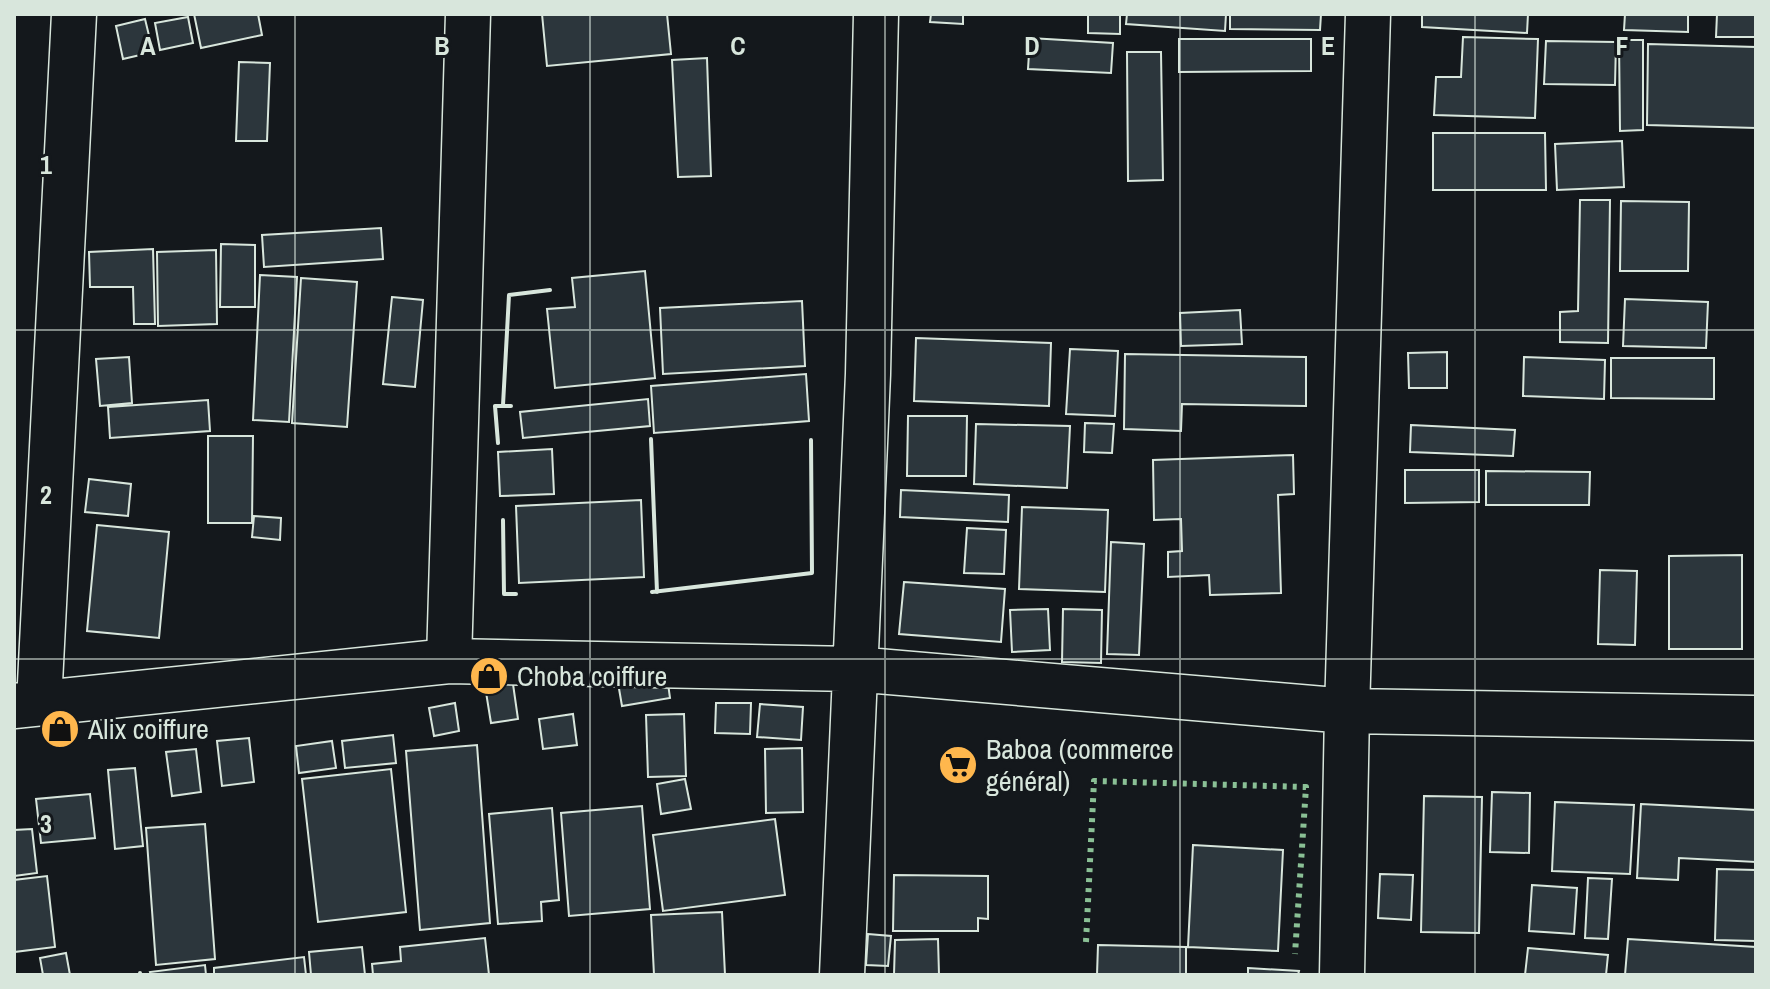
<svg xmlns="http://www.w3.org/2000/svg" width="1770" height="989" viewBox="0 0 1770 989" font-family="'Archivo Narrow',sans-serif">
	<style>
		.building { fill: #2c363c; stroke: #d8e6dc; stroke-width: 2 }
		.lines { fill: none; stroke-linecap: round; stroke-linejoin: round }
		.street-casing { stroke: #d8e6dc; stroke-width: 47 }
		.street { stroke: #14181c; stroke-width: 44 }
		.hedge { stroke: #8ac095; stroke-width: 6; stroke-dasharray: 4 6; stroke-linecap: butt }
		.wall { stroke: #d8e6dc; stroke-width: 4 }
		.grid { fill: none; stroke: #d8e6dc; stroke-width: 2; stroke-opacity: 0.55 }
		.labels { text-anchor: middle; stroke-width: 6; stroke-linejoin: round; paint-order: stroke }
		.poi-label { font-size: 28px; fill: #d8e6dc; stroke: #14181c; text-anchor: start }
		.grid-label { font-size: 26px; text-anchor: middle; font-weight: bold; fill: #d8e6dc; stroke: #14181c; stroke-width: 6; stroke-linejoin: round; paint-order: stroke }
	</style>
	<rect width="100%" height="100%" fill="#14181c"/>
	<path class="building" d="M194,14H258L262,35L201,48Z
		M542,14H667L671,54L547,66Z
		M931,14H963V24L930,22Z
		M1088,14H1120V34L1088,33Z
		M1127,14H1226L1225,31L1126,24Z
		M1230,14H1321L1320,30L1230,29Z
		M1422,14H1528L1527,33L1422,27Z
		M1625,14H1688V32L1624,30Z
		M1717,14H1756V37H1716Z
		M188,17L193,43L160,50L155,23Z
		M145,19L153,52L123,59L116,26Z
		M1463,37L1538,39L1535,118L1434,115L1436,77H1461Z
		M1030,38L1113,43L1111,73L1028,69Z
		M1179,39H1311V71L1179,72Z
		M1619,40H1643V130L1620,131Z
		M1546,41L1616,42L1615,85L1544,84Z
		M1648,44L1756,47V128L1647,125Z
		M1127,52H1161L1163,180L1128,181Z
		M707,58L711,176L678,177L672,60Z
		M239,62L270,63L267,141H236Z
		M1433,133H1545L1546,190H1433Z
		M1622,141L1624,187L1557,190L1555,144Z
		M1580,200H1610L1608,343L1560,342V312L1578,311Z
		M1621,201L1689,202L1688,271H1620Z
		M381,228L383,259L264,267L262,235Z
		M221,244L255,245V307H220Z
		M153,249L155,324H134L133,287H90L89,252Z
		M216,250L217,324L158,326L157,252Z
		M645,271L655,378L555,388L547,309L575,307L572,278Z
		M260,275L297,277L289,422L253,420Z
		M301,278L357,282L347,427L292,423Z
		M392,297L423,300L415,387L383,384Z
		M1625,299L1708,302L1706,348L1623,346Z
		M802,301L805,366L663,374L660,308Z
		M1240,310L1242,344L1181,346L1180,313Z
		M916,338L1051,343L1049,406L914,401Z
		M1070,349L1118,351L1115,416L1066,414Z
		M1447,352V388H1409L1408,353Z
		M1125,354L1306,357V406L1182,404L1181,431L1124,429Z
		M129,357L132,403L100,406L96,359Z
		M1524,357L1605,360L1604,399L1523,396Z
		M1611,358H1714V399L1611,398Z
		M806,374L809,421L654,433L651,386Z
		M648,399L650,426L523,438L520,412Z
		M208,400L210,431L110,438L108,407Z
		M908,416H967L966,476H907Z
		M1085,423L1114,424L1112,453L1084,452Z
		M976,424L1070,426L1067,488L974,484Z
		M1411,425L1515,430L1513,456L1410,452Z
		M208,436H253L252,523H208Z
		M552,449L554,494L500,496L498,452Z
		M1293,455L1294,494L1278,495L1281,593L1210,595L1209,575L1168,577V552L1182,551L1181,519L1154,520L1153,460Z
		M1405,470H1479V502L1405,503Z
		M1486,471L1590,472L1589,505H1486Z
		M89,479L131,484L128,516L85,512Z
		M901,490L1009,495L1008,522L900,517Z
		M641,500L644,577L519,583L516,506Z
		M1022,507L1108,510L1105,592L1019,589Z
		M254,516L281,518L280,540L252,537Z
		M97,525L169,532L159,638L87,631Z
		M967,528L1006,530L1004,574L964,573Z
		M1111,542L1144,544L1139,655L1107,654Z
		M1742,555V649H1669V556Z
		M1600,570L1637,571L1635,645L1598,644Z
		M904,582L1005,589L1001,642L899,634Z
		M1048,609L1050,650L1012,652L1010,610Z
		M1063,609L1102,610L1101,663L1062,662Z
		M666,669L670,698L622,706L617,677Z
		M512,677L518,719L491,723L484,680Z
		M455,703L459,731L434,736L429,708Z
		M716,703H751L750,734L715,733Z
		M760,704L803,707L801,740L757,737Z
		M573,714L577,745L543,749L539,719Z
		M684,714L686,776L648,777L646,715Z
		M393,735L396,763L345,768L342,741Z
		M249,738L254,782L222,786L217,741Z
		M332,741L336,768L299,773L296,746Z
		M477,745L490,923L420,930L406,751Z
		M802,748L803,812L766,813L765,749Z
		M196,749L201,792L172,796L166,752Z
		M135,768L143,846L115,849L108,770Z
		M391,769L406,912L318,922L302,779Z
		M685,779L691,809L661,814L657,784Z
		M1492,792L1530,793L1529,853L1490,852Z
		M90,794L95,838L41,843L36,799Z
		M1424,796L1482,797L1479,933L1421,932Z
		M1555,802L1634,805L1630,874L1552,871Z
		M1641,804L1756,810V862L1679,858L1678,880L1637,878Z
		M642,806L650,909L569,916L561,813Z
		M552,808L559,900L541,902L542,921L498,924L489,814Z
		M775,819L785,895L663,911L653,835Z
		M205,824L215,959L156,965L146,828Z
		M32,829L37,873L14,876V830Z
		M1193,845L1283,850L1278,951L1188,947Z
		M1717,869L1756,870V941L1715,940Z
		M1380,874L1413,875L1411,920L1378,918Z
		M894,875L988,876V919L978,918V931H893Z
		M47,876L55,947L14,952V880Z
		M1588,878L1612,879L1608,939L1585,938Z
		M1532,885L1577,888L1574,934L1529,931Z
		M722,912L725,975H654L651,915Z
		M868,934L891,936L888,966L866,965Z
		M485,938L489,975H373L372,964L401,961L400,947Z
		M938,939L939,975H894L895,940Z
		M1628,939L1756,947V975H1625Z
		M1098,945L1186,947V975H1097Z
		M362,947L365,975H311L309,952Z
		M1528,948L1608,955L1606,975H1525Z
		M66,953L70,975H43L40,958Z
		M304,957L306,975H214V968Z
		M205,965L206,975H151L150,972Z
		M1248,968L1299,971L1298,975H1248Z"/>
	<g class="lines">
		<g class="street-casing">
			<path id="street" d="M449,661L468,14
				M39,703L74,14
				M14,706L449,661L854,669L1347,711L1756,718
				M842,975L868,374L876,14
				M1342,975L1347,711L1368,14"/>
		</g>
		<use href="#street" class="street"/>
		<path class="hedge" d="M1086,942L1094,781L1306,787L1295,954"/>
		<path class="wall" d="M503,405L509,295L550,290
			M651,439L657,592
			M498,443L495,406H511
			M503,520L504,594H516
			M652,592L812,573L811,440
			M140,973V975"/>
	</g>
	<path class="grid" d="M295,14V975M590,14V975M885,14V975M1180,14V975M1475,14V975M14,330H1756M14,659H1756"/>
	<defs>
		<g id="shop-disc" transform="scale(2)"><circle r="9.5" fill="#ffb74d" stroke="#14181c"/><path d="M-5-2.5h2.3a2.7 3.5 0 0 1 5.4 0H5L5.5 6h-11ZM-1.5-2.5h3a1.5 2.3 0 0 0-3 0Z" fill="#111"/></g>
		<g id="supermarket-disc" transform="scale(2)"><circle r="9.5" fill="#ffb74d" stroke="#14181c"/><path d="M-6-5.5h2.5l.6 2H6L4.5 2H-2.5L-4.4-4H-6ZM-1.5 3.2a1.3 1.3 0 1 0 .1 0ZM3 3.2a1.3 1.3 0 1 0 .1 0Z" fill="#111"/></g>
	</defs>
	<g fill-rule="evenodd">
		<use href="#shop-disc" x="489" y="676"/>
		<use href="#shop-disc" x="60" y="729"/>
		<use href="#supermarket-disc" x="958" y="765"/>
	</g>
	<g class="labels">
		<g class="poi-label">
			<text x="517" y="686">Choba coiffure</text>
			<text x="88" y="739">Alix coiffure</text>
			<text x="986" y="759">Baboa (commerce<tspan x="986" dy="32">général)</tspan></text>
		</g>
	</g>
	<g class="grid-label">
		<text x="148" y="55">A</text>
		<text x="442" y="55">B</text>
		<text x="738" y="55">C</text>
		<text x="1032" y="55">D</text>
		<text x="1328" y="55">E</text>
		<text x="1622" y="55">F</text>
		<text x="46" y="174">1</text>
		<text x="46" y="504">2</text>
		<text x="46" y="833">3</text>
	</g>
	<rect width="1770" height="989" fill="none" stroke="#d8e6dc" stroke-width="32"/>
</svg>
